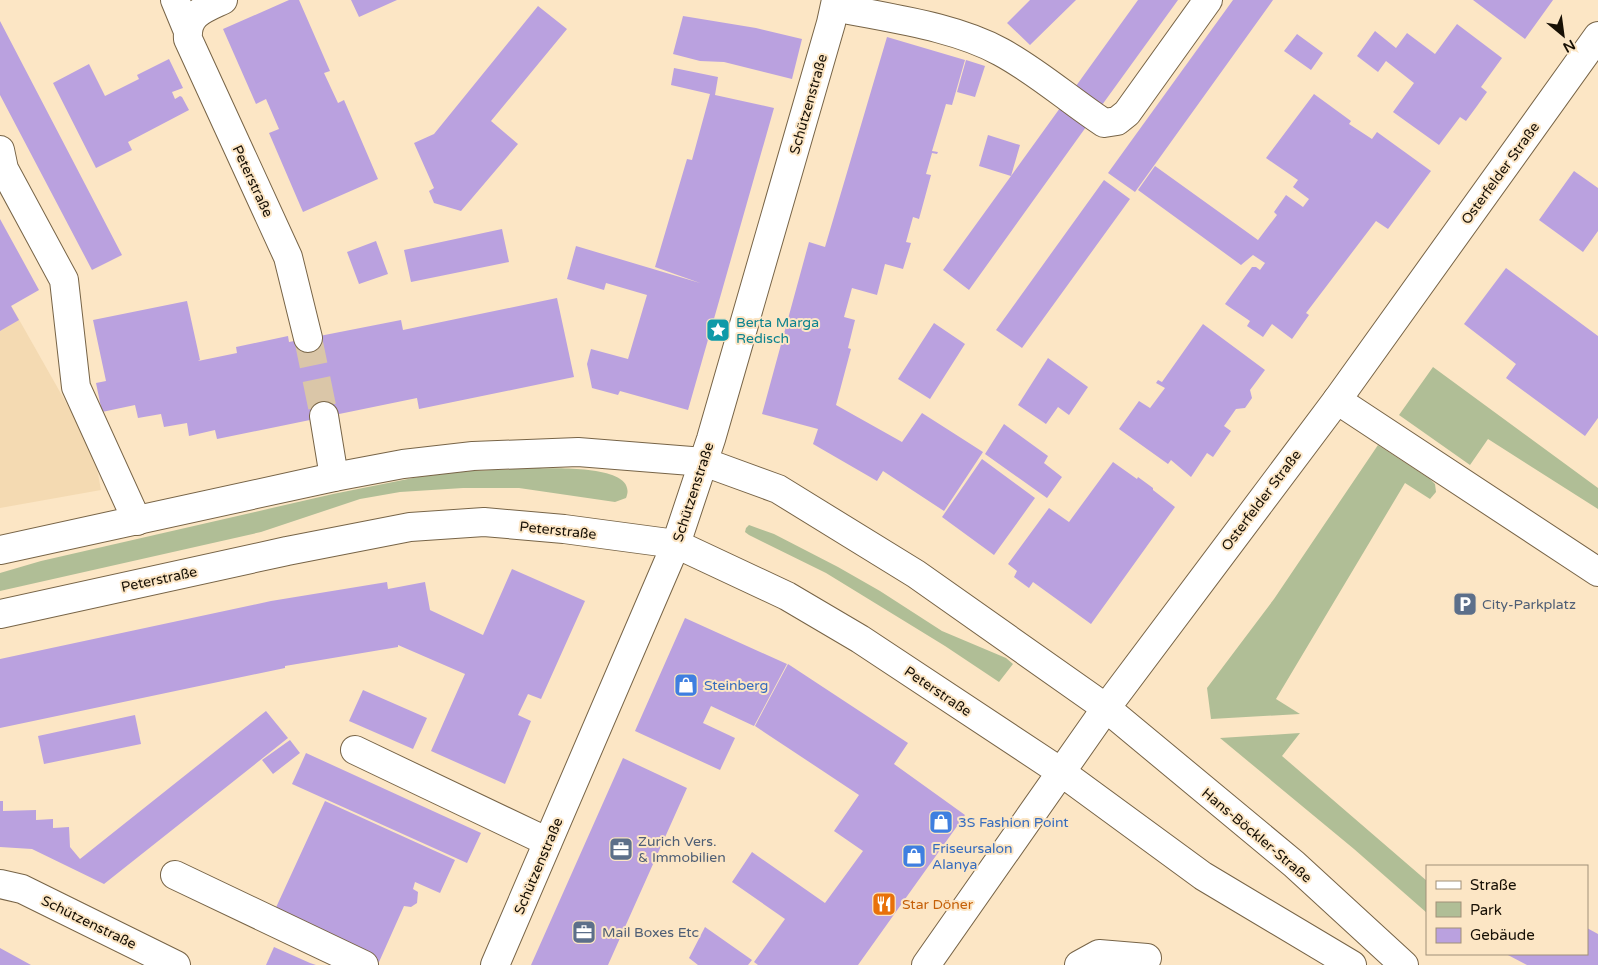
<svg xmlns="http://www.w3.org/2000/svg" width="1598" height="965" viewBox="0 0 1598 965" font-family="'Varela Round',sans-serif">
	<style>
		.built { fill: #f4dab2 }
		.green { fill: #b0be96 }
		.building { fill: #baa1df }
		.lines { fill: none; stroke-linecap: round; stroke-linejoin: round }
		.minor-tunnel { stroke: #dac6a8; stroke-width: 28; stroke-dasharray: 28 14; stroke-linecap: butt }
		.minor-casing { stroke: #776447; stroke-width: 30 }
		.major-casing { stroke: #776447; stroke-width: 30 }
		.minor { stroke: #fff; stroke-width: 28 }
		.major { stroke: #fff; stroke-width: 28 }
		.labels { text-anchor: middle; stroke-width: 4; stroke-linejoin: round; paint-order: stroke }
		.street-label { font-size: 14px; fill: #171005; stroke: #fce6c5 }
		.culture-label { font-size: 14px; fill: #0d838f; stroke: #fce6c5; text-anchor: start }
		.service-label { font-size: 14px; fill: #4e5e75; stroke: #fce6c5; text-anchor: start }
		.shop-label { font-size: 14px; fill: #366cbe; stroke: #fce6c5; text-anchor: start }
		.food-label { font-size: 14px; fill: #c56008; stroke: #fce6c5; text-anchor: start }
	</style>
	<rect width="100%" height="100%" fill="#fce6c5"/>
	<path class="built" d="M0,286L94,452L101,490L0,508Z"/>
	<path class="green" d="M1433,367L1598,488V509L1488,439L1470,465L1399,415Z
		M1378,445L1430,479L1435,484L1436,492L1430,499L1405,483L1276,699L1300,714L1211,719L1207,688L1274,599Z
		M536,468C555,469 640,464 626,498L615,502L519,488H463L400,492L360,499L261,532L0,591V573L41,561L333,494L418,477L470,471Z
		M749,525L774,534L838,567L880,591L942,631L1006,658L1013,664L999,682L945,646L826,573L749,535L745,532L746,528Z
		M1300,733L1282,756L1427,881V913L1354,849L1220,738Z"/>
	<path class="building" d="M289,0H299L330,71L324,73L338,103L344,100L378,179L303,212L269,133L279,129L266,99L256,104L223,29Z
		M351,0H397L359,17Z
		M1030,0H1076L1030,45L1007,23Z
		M1138,0H1178L1102,105L1076,86Z
		M1233,0H1273L1135,192L1108,173Z
		M1473,0H1553L1525,39Z
		M538,6L567,29L491,121L518,144L461,211L434,203L429,191L434,188L414,143L434,134Z
		M683,16L756,28L802,39L792,79L724,62L700,61L673,54Z
		M0,21L122,255L92,270L0,95Z
		M1457,24L1502,58L1481,87L1487,92L1477,106L1466,121L1460,117L1439,145L1393,112L1414,83L1386,61L1378,72L1357,56L1375,31L1396,48L1407,33L1435,54Z
		M1297,34L1323,53L1311,70L1284,51Z
		M887,37L965,60L952,105L946,104L932,151L938,152L937,154L932,153L926,174L931,175L919,219L913,217L906,242L911,243L903,269L885,264L877,295L852,288L844,317L855,320L848,348L851,349L836,405L902,442L922,413L983,452L944,511L883,471L877,481L813,444L818,429L762,414L809,242L825,247Z
		M169,59L183,88L172,92L175,99L180,96L182,97L189,110L128,142L132,150L96,168L53,83L89,64L105,96L139,79L137,75Z
		M966,60L985,66L975,97L957,92Z
		M674,68L718,77L715,95L774,108L688,410L620,391L618,395L592,388L587,364L591,349L628,359L647,295L606,283L604,290L567,279L576,246L700,283L655,267L687,159L692,160L710,94L671,85Z
		M1314,94L1351,121L1349,124L1372,139L1377,132L1431,171L1388,229L1376,221L1306,313L1309,315L1292,339L1272,324L1263,337L1247,326L1250,321L1225,304L1252,267H1256L1260,270L1265,263L1253,255L1241,265L1138,190L1155,166L1258,240L1277,215L1274,212L1286,195L1303,207L1309,199L1293,187L1298,180L1266,158Z
		M1060,108L1086,127L969,290L943,270L1011,176L979,166L988,135L1020,145L1011,176Z
		M1574,171L1598,188V231L1583,252L1539,220Z
		M1104,180L1130,199L1022,348L996,330Z
		M0,219L39,290L11,306L19,320L0,331Z
		M502,229L509,262L411,282L404,250Z
		M376,241L388,274L359,284L347,252Z
		M1506,268L1598,336V418L1585,436L1506,378L1516,364L1464,324Z
		M557,298L574,377L419,409L417,398L217,439L215,430L189,436L187,423L164,427L161,414L138,418L135,405L102,412L96,383L106,381L93,320L187,301L200,360L198,361L237,353L236,347L288,336L289,342L401,320L403,330Z
		M934,323L965,344L930,399L898,379Z
		M1203,324L1265,370L1250,390L1252,398L1245,408L1236,409L1224,426L1231,431L1213,457L1207,453L1191,477L1171,460L1168,464L1119,429L1139,401L1150,408L1165,388L1156,383L1158,380L1162,382Z
		M1048,358L1088,387L1069,415L1058,407L1046,424L1018,405Z
		M1004,424L1048,456L1044,463L1062,477L1047,498L985,454Z
		M982,459L1035,498L994,555L942,517Z
		M1113,462L1137,479L1138,477L1153,488V490L1175,507L1091,624L1033,582L1029,588L1014,577L1017,571L1008,564L1049,508L1069,522Z
		M512,569L585,601L541,699L528,694L518,715L531,721L505,784L431,751L465,674L398,645V647L285,666V668L0,728V659L271,601L387,582L388,589L425,582L430,610L483,635Z
		M685,618L787,664L754,726L711,706L703,723L735,738L720,770L635,731Z
		M788,664L908,743L894,764L965,815L858,965H758L754,962L785,919L732,882L752,852L825,903L863,851L834,831L859,795L755,726Z
		M363,690L427,718L413,749L349,721Z
		M266,711L288,738L104,884L32,849L0,847V801H3V811L36,810V820L53,819V828L69,827L70,847L80,859Z
		M135,715L141,744L44,764L38,736Z
		M290,740L300,753L273,774L262,760Z
		M306,753L481,833L467,863L292,784Z
		M623,758L687,788L608,965H531Z
		M325,801L455,860L440,893L415,882L413,889L418,892L417,903L411,907L404,906L379,962L273,914Z
		M705,927L752,960L748,965H698L689,958Z
		M1587,928L1598,934V965H1527L1506,954H1587Z
		M274,947L310,963L316,965H266Z
		M0,948L31,965H0Z"/>
	<g class="lines">
		<path class="minor-tunnel" d="M308,338L324,416"/>
		<g class="minor-casing">
			<path id="minor" d="M175,0L187,29
				M223,0C204,9 186,14 188,39L288,257L308,338
				M835,7C887,18 954,26 1001,52C1038,72 1069,100 1104,123L1117,121L1127,113L1208,0
				M0,150L4,169L64,280L76,387L137,521
				M1337,400L1598,572
				M324,416L334,477
				M355,750L548,842
				M175,875L364,965
				M0,884L22,889L176,965
				M495,965L676,544L711,439L831,23L836,0
				M1079,965L1099,954L1147,958"/>
		</g>
		<g class="major-casing">
			<path id="major" d="M0,550L334,477L403,464L473,456L578,452L704,462L778,489L916,574L1106,708L1294,864L1404,965
				M0,614L287,551L410,527L484,522L564,529L676,544L787,596L860,639L1061,772L1203,876L1352,965
				M926,965L1106,708L1337,400L1598,36"/>
		</g>
		<use href="#minor" class="minor"/>
		<use href="#major" class="major"/>
	</g>
	<defs>
		<g id="sight-square" transform="scale(1.25)"><rect x="-9" y="-9" width="18" height="18" rx="4" fill="#0f9aa8" stroke="#fce6c5"/><path d="M0-6L1.8-2.2L6-1.7L2.9 1.2L3.7 5.4L0 3.3L-3.7 5.4L-2.9 1.2L-6-1.7L-1.8-2.2Z" fill="#fff"/></g>
		<g id="parking-square" transform="scale(1.25)"><rect x="-9" y="-9" width="18" height="18" rx="4" fill="#5c6f8a" stroke="#fce6c5"/><path d="M-3.5-5.5H1a3.5 3.5 0 0 1 0 7H-1V5.5H-3.5ZM-1-3.4V-.6H.8a1.4 1.4 0 0 0 0-2.8Z" fill="#fff"/></g>
		<g id="shop-square" transform="scale(1.25)"><rect x="-9" y="-9" width="18" height="18" rx="4" fill="#3f7fe0" stroke="#fce6c5"/><path d="M-5-2.5h2.3a2.7 3.5 0 0 1 5.4 0H5L5.5 6h-11ZM-1.5-2.5h3a1.5 2.3 0 0 0-3 0Z" fill="#fff"/></g>
		<g id="office-square" transform="scale(1.25)"><rect x="-9" y="-9" width="18" height="18" rx="4" fill="#5c6f8a" stroke="#fce6c5"/><path d="M-6-3h4V-5.5h4V-3h4V5H-6ZM-1-4.5V-3h2v-1.5ZM-6 0V1H6V0Z" fill="#fff"/></g>
		<g id="restaurant-square" transform="scale(1.25)"><rect x="-9" y="-9" width="18" height="18" rx="4" fill="#e8710a" stroke="#fce6c5"/><path d="M-5-6h1v4h1v-4h1v4h1v-4h1v5L-1.5 .5V6h-2V.5L-5-1ZM5-6V6H3V1.5H1.5Q1.5-4 5-6Z" fill="#fff"/></g>
	</defs>
	<g fill-rule="evenodd">
		<use href="#sight-square" x="718" y="330"/>
		<use href="#parking-square" x="1465" y="604"/>
		<use href="#shop-square" x="686" y="685"/>
		<use href="#shop-square" x="941" y="822"/>
		<use href="#office-square" x="621" y="849"/>
		<use href="#shop-square" x="914" y="856"/>
		<use href="#restaurant-square" x="884" y="904"/>
		<use href="#office-square" x="584" y="932"/>
	</g>
	<g class="labels">
		<g class="street-label">
			<text transform="translate(808 104) rotate(-74)" y="5">Schützenstraße</text>
			<text transform="translate(1500 173) rotate(-54)" y="5">Osterfelder Straße</text>
			<text transform="translate(253 181) rotate(65)" y="5">Peterstraße</text>
			<text transform="translate(693 492) rotate(-72)" y="5">Schützenstraße</text>
			<text transform="translate(1261 500) rotate(-53)" y="5">Osterfelder Straße</text>
			<text transform="translate(558 530) rotate(6)" y="5">Peterstraße</text>
			<text transform="translate(159 579) rotate(-12)" y="5">Peterstraße</text>
			<text transform="translate(938 691) rotate(34)" y="5">Peterstraße</text>
			<text transform="translate(1257 835) rotate(40)" y="5">Hans-Böckler-Straße</text>
			<text transform="translate(538 866) rotate(-67)" y="5">Schützenstraße</text>
			<text transform="translate(89 922) rotate(26)" y="5">Schützenstraße</text>
		</g>
		<g class="culture-label">
			<text x="736" y="327">Berta Marga<tspan x="736" dy="16">Redisch</tspan></text>
		</g>
		<g class="service-label">
			<text x="1482" y="609">City-Parkplatz</text>
			<text x="638" y="846">Zurich Vers.<tspan x="638" dy="16">&amp; Immobilien</tspan></text>
			<text x="602" y="937">Mail Boxes Etc</text>
		</g>
		<g class="shop-label">
			<text x="704" y="690">Steinberg</text>
			<text x="958" y="827">3S Fashion Point</text>
			<text x="932" y="853">Friseursalon<tspan x="932" dy="16">Alanya</tspan></text>
		</g>
		<g class="food-label">
			<text x="902" y="909">Star Döner</text>
		</g>
	</g>
	<rect x="1426" y="865" width="162" height="90" fill="#fce6c5" stroke="#a09078"/>
	<rect x="1436" y="881" width="25" height="8" fill="#ffffff" stroke="#a09078"/>
	<text x="1470" y="890" font-size="15" fill="#171005">Straße</text>
	<rect x="1436" y="902" width="25" height="15" fill="#b0be96" stroke="#a09078"/>
	<text x="1470" y="915" font-size="15" fill="#171005">Park</text>
	<rect x="1436" y="928" width="25" height="15" fill="#baa1df" stroke="#a09078"/>
	<text x="1470" y="940" font-size="15" fill="#171005">Gebäude</text>
	<g transform="translate(1563 35) rotate(151)" stroke="#fce6c5" stroke-width="4" paint-order="stroke">
	<path d="M0-4L9 19L0 12L-9 19Z" fill="#171005"/>
	<text y="-8" font-size="14" font-weight="bold" text-anchor="middle" fill="#171005">N</text>
	</g>
</svg>
